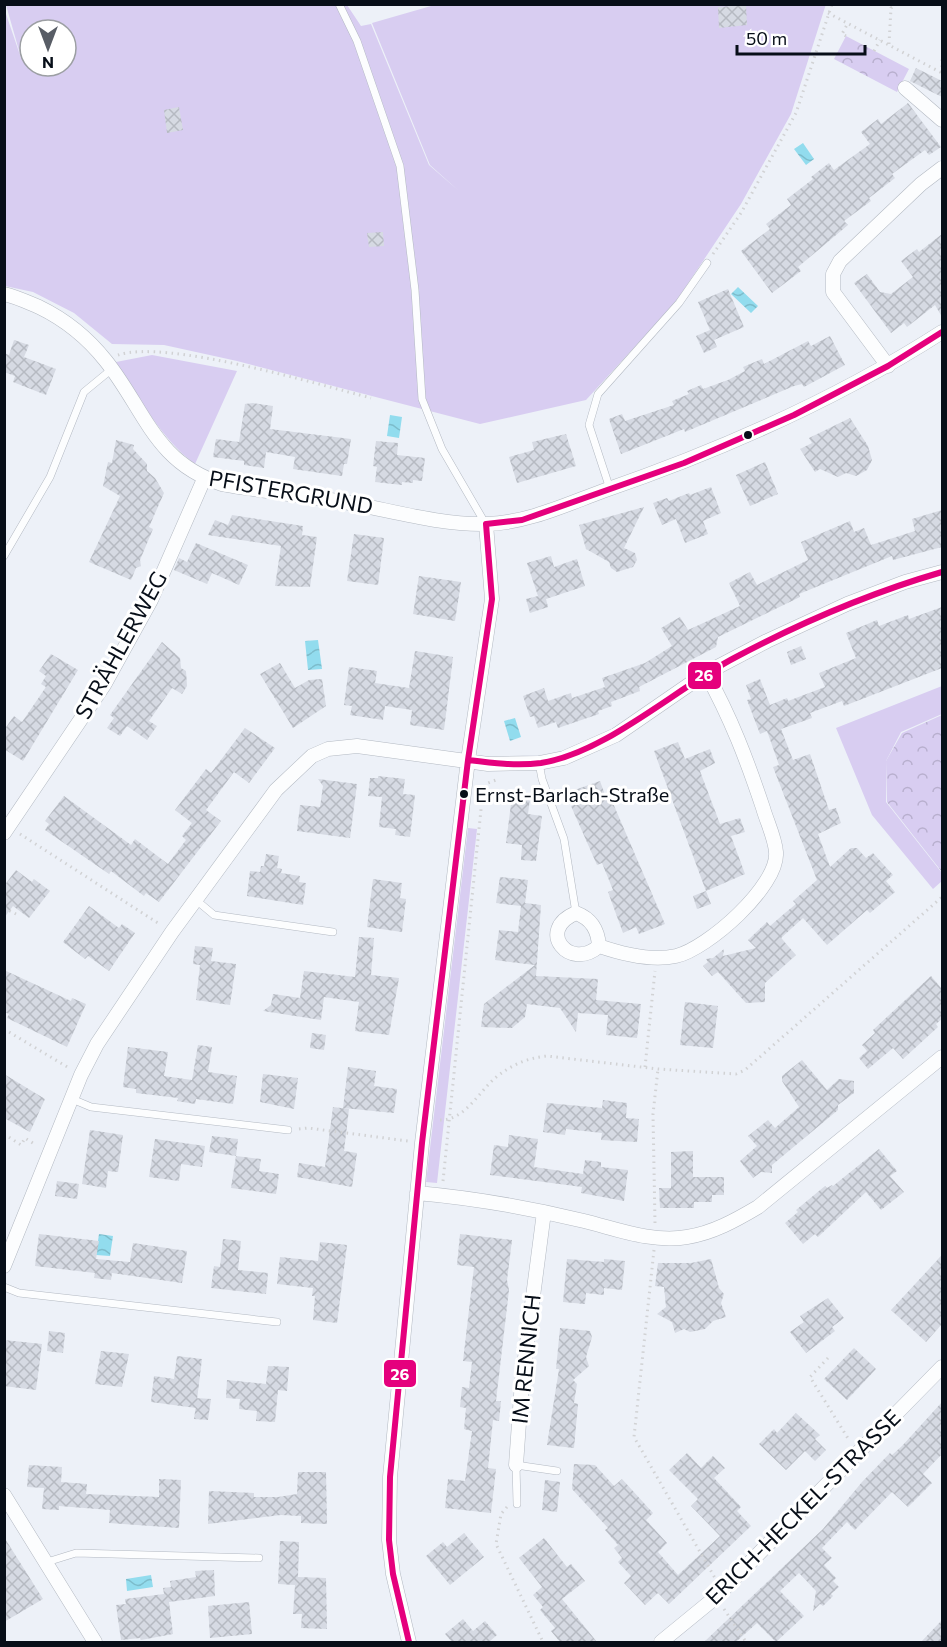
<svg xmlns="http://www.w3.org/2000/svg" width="947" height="1647" viewBox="0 0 947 1647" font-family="Commissioner,sans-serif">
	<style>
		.green { fill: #d8cdf1; fill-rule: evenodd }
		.park { fill: url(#park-crowns) }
		.water { fill: url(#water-waves) }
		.building { fill: url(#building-cross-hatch) }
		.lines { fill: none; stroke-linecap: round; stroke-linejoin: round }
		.service-casing { stroke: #b3b9c2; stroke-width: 8 }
		.minor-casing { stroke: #b3b9c2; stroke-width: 15 }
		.path { stroke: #d1d2d4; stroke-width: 3; stroke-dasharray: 1.5 4.5; stroke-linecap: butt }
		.service { stroke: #fcfdfe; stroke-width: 7 }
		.minor { stroke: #fcfdfe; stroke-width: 14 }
		.bus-1-casing { stroke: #fff; stroke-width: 10 }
		.bus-1 { stroke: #e5007d; stroke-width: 6 }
		.bus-dot { fill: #070e18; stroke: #fff; stroke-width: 2 }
		.labels { text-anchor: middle; stroke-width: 6; stroke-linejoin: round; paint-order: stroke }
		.bus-label { font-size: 20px; fill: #070e18; stroke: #fff; text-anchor: start }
		.street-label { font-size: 22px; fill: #070e18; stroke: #fff }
		.line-badge { stroke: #fff; stroke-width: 2 }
		.badge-label { font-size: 16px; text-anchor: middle; font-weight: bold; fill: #fff }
	</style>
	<defs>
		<pattern id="park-crowns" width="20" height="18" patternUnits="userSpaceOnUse" patternTransform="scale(1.5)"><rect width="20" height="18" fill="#d8cdf1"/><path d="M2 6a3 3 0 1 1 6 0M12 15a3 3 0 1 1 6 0" fill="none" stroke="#b8afce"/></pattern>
		<pattern id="water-waves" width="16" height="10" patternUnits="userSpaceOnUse" patternTransform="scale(1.5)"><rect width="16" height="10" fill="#92dcee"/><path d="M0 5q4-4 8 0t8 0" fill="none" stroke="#7cbccb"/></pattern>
		<pattern id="building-cross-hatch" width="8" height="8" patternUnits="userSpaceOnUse" patternTransform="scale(1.5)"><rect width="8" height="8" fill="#d6dae3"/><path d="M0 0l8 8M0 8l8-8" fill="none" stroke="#b6bac2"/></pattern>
	</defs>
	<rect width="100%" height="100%" fill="#edf1f8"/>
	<path class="green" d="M438,4H826L791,114L741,204L675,303L586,400L480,424L237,361L164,345L112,344L74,313L33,292L5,286L4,8L22,61L6,5H347L361,26L371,24L429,165L459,191L430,165L372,23ZM30,30H66V66H30Z
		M152,355L237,371L195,464C161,439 139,397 116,362Z
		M942,686V714L901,732L886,761V802L942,873V881L933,889L872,815L836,728Z
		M468,828L477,829L437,1183L426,1182Z"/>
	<path class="park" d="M846,36L909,69L897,92L834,59Z
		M942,715V872L887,802L886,761L902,733Z"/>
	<path class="water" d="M803,143L814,159L806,165L794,149Z
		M738,287L758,306L751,313L731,294Z
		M390,415L402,417L399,438L387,436Z
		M318,640L322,669L308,670L305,641Z
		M515,718L521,737L510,741L504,721Z
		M99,1234L113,1236L110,1256L96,1255Z
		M151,1575L153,1587L127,1591L126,1579Z"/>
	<path class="building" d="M746,5L747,25L719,28L718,7Z
		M916,68L942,81V97L910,81Z
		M908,103L941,147L929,155L925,150L892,174L895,178L869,198L871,201L844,221L848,225L798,267L801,271L772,293L741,251L770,229L766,224L791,205L787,199L813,179L811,177L829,163L834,170L870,144L861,132L878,119L881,124Z
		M179,107L183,130L167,133L164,110Z
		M383,232L384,246L369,247L367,233Z
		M942,234V317L935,305L907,327L904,323L891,333L854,283L867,274L880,292L891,294L913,277L901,261L917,249L919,252Z
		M728,289L744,327L714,340L717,347L704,353L696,336L710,330L698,302Z
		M830,336L845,365L804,387L802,384L794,386L685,432L684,429L621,454L609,419L622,414L625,421L674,405L672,401L689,394L687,391L701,385L703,389L728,380L745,371L743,367L762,359L764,364L808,341L811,346Z
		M14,340L29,345L24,357L56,369L46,395L13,382L15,376L4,372V353L9,355Z
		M253,403L273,406L270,429L351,439L347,464H344L342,476L293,469L295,457L266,452L264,468L244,465V461L213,457L216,439L239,442L245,404Z
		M850,418L868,446L872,460L867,470L856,476L846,473L838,477L820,469L815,472L800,449L812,443L809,438Z
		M566,434L576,466L517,483L509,457L534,450L532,442Z
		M116,440L134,445L133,449L147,464V471L155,478L164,493L149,527L153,529L140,560L141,566L136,568L131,580L89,562L120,496L103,486L108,462L112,463Z
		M376,441L398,443L397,455L425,458L422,481L413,480V483L402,482V485L375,482L377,467L373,466Z
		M765,462L778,494L750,506L736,475Z
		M711,487L721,513L703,521L708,534L685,543L676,519L662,525L653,503L667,498L669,501L689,493L690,495Z
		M644,507L624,548L635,553L637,560L633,567L617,572L611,568L609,562L586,549L579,525Z
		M942,510V547L893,560L892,556L799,594L800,597L718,637L716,647L639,687L640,691L611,702L612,706L598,711L599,714L558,728L556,722L538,728L534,716L530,717L523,696L544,688L548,701L571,693L572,698L605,687L602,678L645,663L672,646L661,628L680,617L688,630L740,606L729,583L750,572L757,585L808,560L801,542L850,521L854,532L864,528L871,545L915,531L912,519Z
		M232,515L303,526L302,535L317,537L310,587L275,586L281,546L208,535L215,520L228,525Z
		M354,534L384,538L378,585L347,581Z
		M196,543L248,565L239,585L212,573L207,584L174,570L179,558L187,562Z
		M551,556L554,567L577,559L585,586L546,599L548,607L530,613L526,599L538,596L527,563Z
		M419,576L461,582L455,621L413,614Z
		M942,607V668L844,706L842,701L810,713L812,718L781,729L793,760L810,754L829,810L836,808L841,823L818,834L830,867L851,848H857L866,858L873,853L893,875L886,881L895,892L870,913L867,910L827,945L803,918L781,938L796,955L765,983V1002L746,1003L718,972L712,976L703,966L708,962L706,959L713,958L724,949L723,956L756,948L748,940L767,922L770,926L785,913L796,904L793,901L817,880L773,767L779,765L767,731L760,734L747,700L751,699L746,685L760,679L770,705L787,698L788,701L825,687L819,673L856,658L846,633L877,620L879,626L908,615L909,619Z
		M162,642L180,658L181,668L186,671L187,686L182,694L172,688L149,721L157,726L147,740L127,726L120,736L107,728L114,718L110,715Z
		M801,646L806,659L791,665L787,652Z
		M415,651L453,657L444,730L410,725L412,710L385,706L383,720L350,715L352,706L344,705L349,667L377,671L375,683L409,688Z
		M51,654L78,670L23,761L4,749V730L14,716L22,722L46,687L41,684L46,676L39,671Z
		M280,663L295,688L309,680L322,679L326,706L293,728L260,674Z
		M245,728L275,748L249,783L234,772L206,810L221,821L159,902L146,893L144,896L111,871L109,874L45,830L49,824L45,821L64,796L131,845L135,839L168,864L186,840L182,836L192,823L175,810L206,769L211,773Z
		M678,742L685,759L710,749L715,763L700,771L720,824L740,818L745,832L731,836L745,874L706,891L654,751Z
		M378,776L405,779L403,794L415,795L410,837L395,835L396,829L379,827L382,797L368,796L370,778H378Z
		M318,779L357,784L350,838L297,831L300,805L320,807L323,786Z
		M600,781L608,803L612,801L665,924L639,934L636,927L623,933L608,892L613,890L602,863L597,865L571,806L574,805L569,792Z
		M512,796L530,798L528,814L542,816L536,861L521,860L522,845L506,843Z
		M266,854L279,856L277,868L282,869L281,873L300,876L299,882L306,883L303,905L247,896L250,871L260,872L261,866H264Z
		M16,870L32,882L34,879L50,891L29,918L13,906L4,918V886Z
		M500,877L528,880L525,903L541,905L536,976L598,979L596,1000L641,1004L637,1038L606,1035L608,1015L578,1013L576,1032L560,1008L527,1004L525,1017L512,1028L481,1027L484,1004L535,965L495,960L499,930L518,932L521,906L496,903Z
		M373,879L402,883L400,898L406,899L402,932L367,927Z
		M706,891L711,904L697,909L693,896Z
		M89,906L119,928L122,924L135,933L109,971L88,956L85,959L63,942Z
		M359,937L374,938L371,975L399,978L389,1035L355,1031L359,1002L324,997L321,1020L263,1011L271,1005L273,994L300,998L304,971L355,977Z
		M195,946L213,948L211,961L236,964L230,1005L196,1000L200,965L193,964Z
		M4,970L71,1001L72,998L86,1004L67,1047L7,1018L9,1014L4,1012Z
		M931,976L942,989V1019L936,1024L938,1027L903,1059L893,1048L868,1069L859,1058L867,1051L862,1045L875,1033L873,1030Z
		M685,1002L718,1006L713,1048L680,1045Z
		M312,1033L326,1035L324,1050L310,1048Z
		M198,1045L212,1047L208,1072L237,1076L233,1104L196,1099L195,1104L177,1101L178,1098L136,1093V1089L123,1087L128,1047L168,1052L164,1076L192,1080Z
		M802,1060L827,1090L839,1079L854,1081V1093L838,1105V1110L772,1165V1173L761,1172L753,1178L740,1161L757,1146L748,1136L768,1120L775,1128L799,1107L782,1081V1076Z
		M348,1067L376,1071L374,1086L397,1089L394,1113L343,1108Z
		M4,1074L45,1099L30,1132L4,1118Z
		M263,1074L298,1078L294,1109L260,1102Z
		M603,1100L627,1103L626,1118L639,1119L637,1142L601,1140L602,1133L566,1129L565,1135L543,1132L547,1103L602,1108Z
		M333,1107L349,1109L344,1151L357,1153L352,1187L297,1177L299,1163L325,1167Z
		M90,1130L123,1135L118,1172L108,1171L106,1188L82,1184Z
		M509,1135L538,1139L534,1167L583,1174L585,1160L601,1162V1167L628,1170L624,1201L581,1193L582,1187L490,1175L494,1145L508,1147Z
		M212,1136L238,1139L236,1156L261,1159L259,1171L279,1174L276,1194L231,1188L236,1156L209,1152Z
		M155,1139L205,1146L202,1167L181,1164L179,1181L149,1177Z
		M879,1149L897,1171L890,1176L904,1192L881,1210L866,1192L818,1237L815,1234L803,1244L785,1223L798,1212L796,1210L825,1186L827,1188L832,1185L833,1186Z
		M693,1151V1177H724V1195H712V1202H694V1208H660L659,1188H671V1152Z
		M57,1181L79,1184L77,1199L55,1196Z
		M39,1234L99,1241L96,1259L130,1262L133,1243L187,1251L182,1283L112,1273L111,1280L94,1278L95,1273L35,1266Z
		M460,1234L512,1240L507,1280L509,1290L496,1401H501L499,1421L493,1420L488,1468L496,1469L491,1513L445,1508L448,1479L465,1481L472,1431L464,1429L466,1408L460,1407L462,1387L469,1388L472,1362L463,1361L474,1267L457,1265Z
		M223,1239L241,1241L238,1270L268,1273L266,1294L211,1288L214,1266L220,1267Z
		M320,1242L347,1245L337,1323L313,1320L315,1296H312L313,1288L277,1284L280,1257L318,1261Z
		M942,1255V1324L926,1342L891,1310Z
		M567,1259L604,1262V1259L625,1261L622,1290L604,1288V1295L586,1293L585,1304L563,1302Z
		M711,1259L719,1288L724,1294L721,1303L726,1317L713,1321L705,1329L690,1332L684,1329L675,1333L672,1322L657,1314L666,1307L664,1287L655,1286L658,1263H691Z
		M828,1298L844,1318L832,1327L835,1331L806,1353L790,1332L804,1322L800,1316Z
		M560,1328L590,1331L592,1337L586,1357L589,1366L573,1380L577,1384L574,1403L578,1404L574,1448L547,1445L559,1369H556Z
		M49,1331L65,1333L63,1353L47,1351Z
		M4,1340L42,1344L36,1390L4,1386Z
		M854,1348L876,1369L847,1400L824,1379Z
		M101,1351L129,1354L122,1387L95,1384Z
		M177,1356L202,1359L196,1408L151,1402L154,1376L174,1379Z
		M268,1366L289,1367L287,1391L278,1390L275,1422L256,1421L257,1411L239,1409L240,1399L226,1398L227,1380L266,1384Z
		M197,1398L211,1399L208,1420L194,1419Z
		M942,1402V1454L923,1474L932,1483L908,1507L892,1492L855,1530L847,1522L822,1548L832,1558L824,1565L836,1578L833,1581L839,1587L831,1594L833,1596L823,1606L820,1604L813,1611L816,1591L799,1573L780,1591L804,1616L776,1642L757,1623L736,1642H704L823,1529L862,1482L890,1453L892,1455L902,1446Z
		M796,1413L820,1435L815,1439L826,1450L815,1461L805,1451L786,1470L759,1444L774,1429L777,1433Z
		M687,1453L701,1468L713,1456L725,1468L714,1478L741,1507L737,1511L751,1526L669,1604L658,1593L645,1605L624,1583L631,1576L618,1562L622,1558L614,1548L618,1545L605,1530L608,1528L572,1489L574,1464L595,1465L614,1486L622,1479L653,1513L646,1520L667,1543L658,1552L678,1575L720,1536L691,1506L698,1499L669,1470Z
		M29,1465L62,1467L61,1482L87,1484L86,1494L159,1497V1479L181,1480L179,1528L109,1523L110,1510L59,1506V1510L42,1509L44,1488L27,1487Z
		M298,1472H326L327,1524L301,1523V1516L281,1515L208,1524L209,1491L254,1493V1497H278L297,1494Z
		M545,1480L560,1482L557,1512L542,1510Z
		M464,1533L484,1557L450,1585L426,1556L443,1542L447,1547Z
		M4,1537L43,1599L4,1622Z
		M544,1538L567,1567L571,1564L585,1581L562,1599L597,1642H560L551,1631L555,1628L540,1610L543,1607L533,1595L542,1587L519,1558Z
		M280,1541L299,1542L298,1577L326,1578L327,1629L301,1628L302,1614H293L295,1585L278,1584Z
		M214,1570L215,1596L169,1602L173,1634L141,1640L140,1638L121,1640L116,1605L126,1604L125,1599L164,1594L163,1588L171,1587L170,1581L196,1577L195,1571Z
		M249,1602L252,1634L210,1638L208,1606Z
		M463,1619L473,1631L485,1621L497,1635L489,1642H452L445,1634Z
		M942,1620V1642H921Z"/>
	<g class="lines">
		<g class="service-casing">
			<path id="service" d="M339,4L357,41L400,166L415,290L422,399L442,449L485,523
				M610,489L589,425L598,394L679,303L707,263
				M4,556L50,477L84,392L112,369
				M539,763L542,779L564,839L576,913
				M196,900L214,915L333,932
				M72,1099L91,1107L288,1130
				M4,1287L19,1293L277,1322
				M517,1504L516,1465L557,1471
				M47,1562L76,1553L259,1558"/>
		</g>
		<g class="minor-casing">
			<path id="minor" d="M905,88L942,120
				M4,294C17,297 27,302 39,307C66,320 87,337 106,361C145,410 155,463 222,484C261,491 300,495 338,501C387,509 437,525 486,524C527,523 565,505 603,491C722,450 836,400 942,332
				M888,366L833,292V274L840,261L921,184L942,168
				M4,833L104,685L151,600L204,479
				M576,913C592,919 598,930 599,946C570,972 535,930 576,913Z
				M599,946C622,954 652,961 676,956C707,949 779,886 776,852C775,838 767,822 763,808C747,760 731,718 706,673
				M417,1193C473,1198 530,1208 584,1221C617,1229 652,1243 687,1237C713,1233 736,1220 758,1207L942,1057
				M4,1266L81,1075L97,1044L172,932L276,790L312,756L328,749L357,746L488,764L539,763L564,758L616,735L706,673L767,641L847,604L905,582L942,572
				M516,1465L522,1381L544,1212
				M4,1495L95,1642
				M409,1642L393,1574L389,1540L390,1477L422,1143L468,760L492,599L486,524
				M661,1642L716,1597L942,1367"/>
		</g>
		<path class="path" d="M828,13L942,73
			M846,36L842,34L848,23
			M889,44L891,8L897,4
			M874,51L880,40
			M942,73V58
			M713,254L741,213L796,113L832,4
			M118,355C166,339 317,384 371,398
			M20,834L161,925
			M4,908L16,914
			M4,1029L69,1068
			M645,1067L655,971
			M440,1120C465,1120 478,1093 495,1078C511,1065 527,1058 547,1056L658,1069L736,1074L745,1070L942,897
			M299,1129L308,1128L408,1141
			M4,1134L21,1145L25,1138L36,1145
			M443,1181L483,790L488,783L496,780
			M655,1223L653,1114L658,1069
			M654,1250L634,1437L715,1578
			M828,1358L810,1377L849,1440
			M507,1507L501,1514L496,1544L543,1642
			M724,1609L746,1642"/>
		<use href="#service" class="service"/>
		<use href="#minor" class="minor"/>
		<g class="bus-1-casing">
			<path id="bus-1" d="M468,760C492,763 516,766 541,763C606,753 676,688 736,657C802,622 870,593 942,572
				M409,1642L393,1574L389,1540L390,1477L422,1143L468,760L492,599L486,524L522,520L684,463L794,415L888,366L942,332"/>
		</g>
		<use href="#bus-1" class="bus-1"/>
	</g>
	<g class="bus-dot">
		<circle cx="748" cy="435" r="5"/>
		<circle cx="464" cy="794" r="5"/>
	</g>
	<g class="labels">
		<g class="bus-label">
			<text x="475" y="802">Ernst-Barlach-Straße</text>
		</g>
		<g class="street-label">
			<text transform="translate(291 492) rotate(10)" y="8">PFISTERGRUND</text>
			<text transform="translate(121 645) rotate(-61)" y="8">STRÄHLERWEG</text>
			<text transform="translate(526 1359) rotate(-84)" y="8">IM RENNICH</text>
			<text transform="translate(803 1507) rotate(-45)" y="8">ERICH-HECKEL-STRASSE</text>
		</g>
	</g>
	<g class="line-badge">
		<rect x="687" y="661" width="35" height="29" rx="6" fill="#e5007d"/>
		<rect x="383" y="1359" width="34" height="29" rx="6" fill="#e5007d"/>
	</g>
	<g class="badge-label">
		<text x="704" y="681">26</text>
		<text x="400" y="1380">26</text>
	</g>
	<rect width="947" height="1647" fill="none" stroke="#070e18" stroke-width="12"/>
	<g transform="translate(48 48) rotate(180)"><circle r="28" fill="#ffffff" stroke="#9c9fa3" stroke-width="1.5"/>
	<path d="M0-4.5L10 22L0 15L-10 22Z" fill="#585d66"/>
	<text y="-9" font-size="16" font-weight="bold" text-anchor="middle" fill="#070e18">N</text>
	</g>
	<path d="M737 45v9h128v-9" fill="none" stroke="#070e18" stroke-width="3"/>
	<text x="746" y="45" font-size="18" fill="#070e18" stroke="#ffffff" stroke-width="4.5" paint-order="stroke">50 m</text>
</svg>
